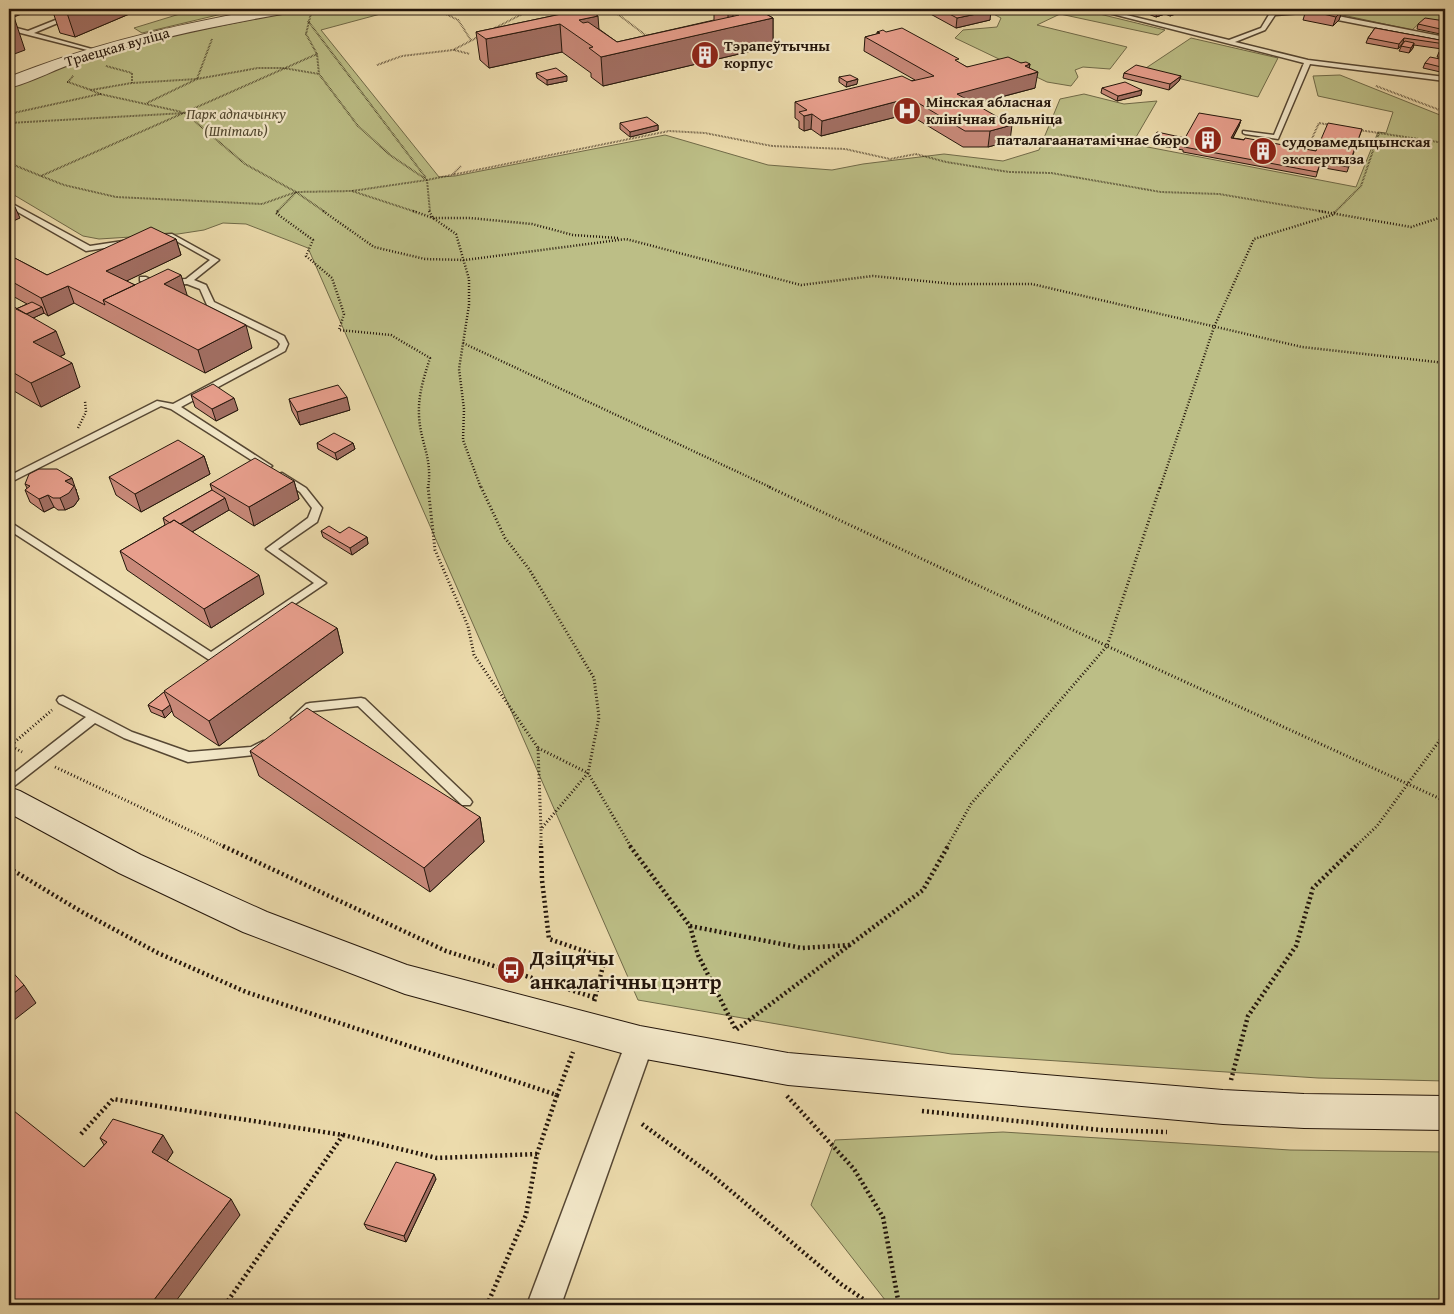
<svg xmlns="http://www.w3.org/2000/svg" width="1454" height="1314" viewBox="0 0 1454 1314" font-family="'Gentium Book Plus',serif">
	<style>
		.green { fill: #bcbe86; stroke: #706a48 }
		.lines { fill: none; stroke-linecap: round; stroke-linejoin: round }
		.service-casing { stroke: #564733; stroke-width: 3 }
		.minor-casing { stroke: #564733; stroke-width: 3 }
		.tertiary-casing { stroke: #564733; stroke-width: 2 }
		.secondary-casing { stroke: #24160b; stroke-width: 2 }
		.path-far3 { stroke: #24160b; stroke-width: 2; stroke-dasharray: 0.5 1; stroke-linecap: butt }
		.path-far2 { stroke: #24160b; stroke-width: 2.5; stroke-dasharray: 1 2; stroke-linecap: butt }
		.path-far1 { stroke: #24160b; stroke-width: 3; stroke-dasharray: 1 2.5; stroke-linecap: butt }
		.path { stroke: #24160b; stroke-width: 4.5; stroke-dasharray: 2 3; stroke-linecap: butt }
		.service { fill: #f3e8c9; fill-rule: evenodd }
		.minor { fill: #f3e8c9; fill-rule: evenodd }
		.tertiary { fill: #f3e8c9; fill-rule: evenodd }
		.secondary { fill: #f3e8c9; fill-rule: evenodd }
		.wall { fill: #c88979; stroke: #24160b }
		.shaded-wall { fill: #a26f63; stroke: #24160b }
		.building { fill: #e89f8d; stroke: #24160b }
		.labels { text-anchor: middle; stroke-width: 4.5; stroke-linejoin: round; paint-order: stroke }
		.far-poi-label { font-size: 15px; font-weight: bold; fill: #24160b; stroke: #f3e8c9; text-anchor: start }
		.far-street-label { font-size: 15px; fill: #24160b; stroke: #f3e8c9 }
		.far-park-label { font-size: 15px; font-style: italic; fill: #524830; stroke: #f3e8c9 }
		.near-poi-label { font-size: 21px; font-weight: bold; fill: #24160b; stroke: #f3e8c9; text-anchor: start }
	</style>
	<rect width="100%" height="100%" fill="#ecdbac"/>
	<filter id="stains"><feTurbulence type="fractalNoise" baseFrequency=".004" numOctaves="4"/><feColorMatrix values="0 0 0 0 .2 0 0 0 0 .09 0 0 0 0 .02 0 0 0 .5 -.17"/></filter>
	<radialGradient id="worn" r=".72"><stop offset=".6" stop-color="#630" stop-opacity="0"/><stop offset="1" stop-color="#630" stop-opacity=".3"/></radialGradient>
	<path class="green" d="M196,9H253L226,13L142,33L134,28Z
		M305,9H399L321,30L439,177L455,176L665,135L768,165L832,170L863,164L944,154L1003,161L1039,150L1060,99L1084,94L1124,104L1157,101L1132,144L1356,187L1378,132L1386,133L1393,112L1318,96L1313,76L1340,75L1445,117V1081L1318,1078L951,1054L638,1000L308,248L246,224L223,223L204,230L178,234L99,239L83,236L9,192V87L79,59L145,41Z
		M984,9H1079L1165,30L1158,35L1060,14L1037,25L1127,47L1110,69L1083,67L1075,70L1078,77L1071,86L1047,82L955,38L963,30L997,27L1001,18Z
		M1315,9H1445V24L1424,19L1412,30Z
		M1191,38L1278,58L1258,97L1177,78L1146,68Z
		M1003,1132L1290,1150L1445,1152V1305H889L811,1205L835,1140Z"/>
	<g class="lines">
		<g class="service-casing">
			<path id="service" d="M83,9H91L34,33L99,51V53L9,30V26L28,31Z
				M1093,9H1102L1229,40L1261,28L1270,13L1267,9H1273L1275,11L1302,9L1445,37V41L1302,13L1275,15L1265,30L1235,42L1308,60L1445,77V81L1310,64L1278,139L1245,134L1243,133V131L1274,135L1304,63Z
				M9,202L90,246L123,241L127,243L123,245L86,251L9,207Z
				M172,234L219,260L194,280L206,285L214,302L284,336L288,344L285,351L181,407L272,466L267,469L264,468L171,409L161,406L9,483V476L157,401L173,404L278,348L280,344L277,340L207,305L200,289L187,284L153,286L140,281V277H146L154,281L186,279L210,260L171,238L155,239L151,237L155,235Z
				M282,473L306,488L322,508L317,522L278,549L326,583L211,661L9,530V523L13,524L211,652L314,583L266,549L308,518L312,508L300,492L279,478L277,476L279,474Z
				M63,696L132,732L189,752L251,747L263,741L267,742L269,745L267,748L254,755L188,762L124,738L95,723L13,787L9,789V777L86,717L59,703L57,700L59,697Z
				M361,698L365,699L470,799L472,802L470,805H462L358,706L313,711L297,722L293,721L291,718L306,704L310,703Z"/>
		</g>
		<g class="minor-casing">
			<path id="minor" d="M640,1029L650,1033L654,1042L561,1305H527L626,1042L630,1033Z"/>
		</g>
		<g class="tertiary-casing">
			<path id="tertiary" d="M264,9H295L293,12L288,13C219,25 151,39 84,60C58,67 34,82 9,88V77C91,44 177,24 264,9Z"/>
		</g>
		<g class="secondary-casing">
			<path id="secondary" d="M9,787L20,791L141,855L267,912L407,965L640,1026L788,1053L1223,1090L1304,1094L1445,1096V1130L1304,1128L1223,1124L788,1085L640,1058L405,994L243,932L119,873L9,813Z"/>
		</g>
		<path class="path-far3" d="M312,9L306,34L317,54L319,74L358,126L390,155L427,180L430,212
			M469,9L444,13L458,20L471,40
			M611,9L648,37
			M437,11L443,9
			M308,21L426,178
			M493,29L532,9
			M454,50L470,54
			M377,65L402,56L453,50L480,36
			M106,66L132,73V83
			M73,76L68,82L91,90
			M1376,86L1445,112
			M100,94L182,112
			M147,103L197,79L212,39
			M9,114L100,94L91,90L132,83L197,79L258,68H283L319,74
			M9,123L185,113L245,164L296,192L325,212
			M1359,130L1445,143
			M1314,148L1309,145L1319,123L1330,125
			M9,163L41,176L317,54
			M453,174L461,166
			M41,176L64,185L116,197L262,204L296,192L352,191L416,212
			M352,191L427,180L669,131L705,133L772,146L845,149L890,159L916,154L946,162L1009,172L1051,173L1161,192L1219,194L1326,212
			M277,212L296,192
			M1335,212L1361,186L1379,133"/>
		<path class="path-far2" d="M278,211L276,213L313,240L306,256L332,278L344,314L339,330L391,335L430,358C424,377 418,395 419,415C420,443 433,458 428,488
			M323,211L374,247L425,259L465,260L626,239L801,285L873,276L954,284H1032L1302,347L1445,363
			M413,211L433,218H470L532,224L573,235L618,238
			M429,211L433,218L456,234L469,279V305L459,369L464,409L463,440L481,488
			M1319,211L1411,227L1439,218L1445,219
			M463,343L772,488
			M78,428L86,412L85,401
			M1160,488L1214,327L1254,239L1332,215L1336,211"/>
		<path class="path-far1" d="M428,487L435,550L468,626L474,655L538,748L541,829
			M481,487L505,538L529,569L594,678L599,717L588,773L631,847
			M769,487L1107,646L1445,801
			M9,745L22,752
			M9,747L52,710
			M538,748L588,773L541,829V847
			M55,767L225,847
			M947,847L971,804L1107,646L1160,487
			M1355,847L1377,826L1445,733"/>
		<path class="path" d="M223,846L446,951L596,998
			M541,846L542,880L549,939L605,958L594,1002
			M630,846L690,926L698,955L736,1030L923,890L948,846
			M9,868L82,912L158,953L246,992L557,1095L573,1052
			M690,926L802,948L850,945
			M506,981L511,970
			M1231,1080L1248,1016L1296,946L1313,888L1356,846
			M787,1096L854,1169L883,1217L899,1305
			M922,1111L1101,1130L1167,1132
			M642,1124L712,1175L841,1284L872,1305
			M81,1134L113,1099L343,1135L225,1305
			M343,1135L437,1158L537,1154
			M487,1305L526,1215L537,1154L557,1095
			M617,1305L619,1302L625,1305"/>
		<use href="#service" class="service"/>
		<use href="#minor" class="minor"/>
		<use href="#tertiary" class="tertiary"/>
		<use href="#secondary" class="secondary"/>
	</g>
	<path class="wall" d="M52,9H141L75,37L60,33Z
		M585,9L599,29L617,42L714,20V10L712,9H757L773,18V46L603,86L591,77V73L562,52L489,68L480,60L476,32Z
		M925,9H987L990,20L956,28L925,11Z
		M1135,9H1179L1178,13L1170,16L1165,14L1156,17Z
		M1306,10H1327L1342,11L1339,20L1333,26L1303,20Z
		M1445,21V35L1417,29L1418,24Z
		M1375,28L1445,41V58L1437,57L1439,52L1442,49L1414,45L1413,48L1409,53L1399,51L1403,43L1398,49L1366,43L1368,38Z
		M877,32L959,63L967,67L1021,63L1030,64L1029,68L1035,88L975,104L1010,141L988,147H963L908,114L821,136L811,129L804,131L799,128V121L795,118V102L915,80L864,51L865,37L877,34Z
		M1445,60V73L1423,68L1425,63Z
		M536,73L567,81L547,85L537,78Z
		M1124,73L1181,76L1179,81L1169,90L1123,78Z
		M839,77L857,84L846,87L839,82Z
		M1102,88L1141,95L1117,101L1101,93Z
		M1241,120L1239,126L1233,138L1316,151L1362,129L1347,172L1319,167L1316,177L1183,152V150L1152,144L1153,139L1185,138Z
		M620,123L658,125V130L630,137L620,129Z
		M176,239L181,255L126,281L135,285L187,295L252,348L205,373L74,303L48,316L44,313L33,318L65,354L60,357L80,387L41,407L9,388V304L16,309L27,304L9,294V255L47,275Z
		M191,395L238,410L216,421L195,407Z
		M289,399L350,410L300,425L292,411Z
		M317,443H353L355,449L337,460L318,449Z
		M204,456L210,474L141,512L116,495L109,477Z
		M294,481L299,499L254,526L229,510L192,532L264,594L211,628L127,570L120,551L165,525L163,518L212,490L210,484Z
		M25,484L77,490H76L79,499L74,506L65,510H58L54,507L44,512L30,502L25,490L27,488Z
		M321,531L340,533L367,537L368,544L352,555L323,537Z
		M337,628L343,653L219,746L174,716L172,711L165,718L151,712L148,705L169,688Z
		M250,751L480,817L484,842L430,892L259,776Z
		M100,1138L173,1152L167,1161L240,1215L84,1167L104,1145Z
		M436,1179L406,1242L367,1229L364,1224Z"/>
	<path class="shaded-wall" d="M9,9H34L14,17L25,50L9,56V12H10Z
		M68,9H141L75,37L66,10Z
		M1157,9H1166L1165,14L1156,17Z
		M1172,9H1179L1178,13L1170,16Z
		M733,11V27L773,18V46L603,86L601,57L728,28V12Z
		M991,11L990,20L956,28L957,18Z
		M1342,11L1339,20L1333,26L1336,17Z
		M598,16L600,44L579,20Z
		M560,24L562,52L489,68L486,39Z
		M1404,38L1403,43L1398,49L1399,44Z
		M1414,43L1413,48L1409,53L1411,48Z
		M1030,64L1028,75L1038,72L1035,88L955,109L957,94L1025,66Z
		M567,76V81L547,85V80Z
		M1181,76L1179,81L1169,90L1170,84Z
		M858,79L857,84L846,87L847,82Z
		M1142,90L1141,95L1117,101L1118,96Z
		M910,98L908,114L821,136L822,121Z
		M812,114L811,129L804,131V116Z
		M1241,120L1239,126L1230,143L1231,138Z
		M658,125V130L630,137V132Z
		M1012,125L1010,141L988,147L990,131Z
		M15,207L20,218L9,223V210Z
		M176,239L181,255L112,288L106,271Z
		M181,275L188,298L164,284Z
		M68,286L74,303L48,316L41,298Z
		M42,307L44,313L16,326L13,320Z
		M246,325L252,348L205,373L198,350Z
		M56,331L65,354L43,365L33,342Z
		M72,363L80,387L41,407L31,383Z
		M347,397L350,410L300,425L297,412Z
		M234,398L238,410L216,421L212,409Z
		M353,443L355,449L337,460L335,453Z
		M204,456L210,474L141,512L135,494Z
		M72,478L79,499L74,506L65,510L60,498L65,481Z
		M294,481L299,499L254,526L249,507Z
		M48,495L54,507L44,512L39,499Z
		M225,498L229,510L180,539L176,527Z
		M367,537L368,544L352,555L350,548Z
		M259,575L264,594L211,628L204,609Z
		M337,628L343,653L219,746L209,721Z
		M170,705L172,711L165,718L162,711Z
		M480,817L484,842L430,892L424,868Z
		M24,985L36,1003L9,1024V997Z
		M163,1135L173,1152L162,1169L152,1152Z
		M434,1174L436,1179L406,1242L404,1236Z
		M231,1199L240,1215L173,1305H150Z"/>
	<path class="building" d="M585,9H587L598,16L579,20L583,23L588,22L617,42L739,15L733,11L728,12L722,9H757L773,18L601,57L589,48L593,47L560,24L486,39L476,32Z
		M940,9H987L991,11L957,18Z
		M1308,9H1319L1327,10L1328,9H1333L1342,11L1336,17L1306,10Z
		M1425,18L1445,21V30L1418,24Z
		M902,28L959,59L955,60L967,67L1008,57L1021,63L1026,62L1030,64L1025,66L1038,72L957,94L1012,125L990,131H965L910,98L822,121L812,114L804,116L799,112L807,110L795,102L902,76L912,81L934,76L865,37L880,33L877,32L883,30L886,32Z
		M1375,28L1445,41V44L1404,38L1399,44L1368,38Z
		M1405,41L1414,43L1411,48L1401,46Z
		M1445,45V53L1439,52Z
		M1430,57L1445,60V68L1425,63Z
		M1136,65L1181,76L1170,84L1124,73Z
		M556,68L567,76L547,80L536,73Z
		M850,75L858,79L847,82L839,77Z
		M1125,82L1142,90L1118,96L1102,88Z
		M1199,113L1241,120L1231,138L1244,140L1245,138L1316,151L1328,123L1362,129L1348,167L1321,162L1317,172L1184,147L1185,145L1153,139L1157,132L1185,138Z
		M647,117L658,125L630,132L620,123Z
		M9,204L15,207L9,210Z
		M151,227L176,239L106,271L135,285L103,300L105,305L68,286L41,298L9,280V255L47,275Z
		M168,269L181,275L164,284L246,325L198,350L103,300Z
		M32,302L42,307L26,314L16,309Z
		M9,304L56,331L33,342L72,363L31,383L9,370Z
		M213,384L234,398L212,409L191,395Z
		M338,385L347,397L297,412L289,399Z
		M334,433L353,443L335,453L317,443Z
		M178,440L204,456L135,494L109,477Z
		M255,458L294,481L249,507L210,484Z
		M39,469H57L72,478L65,481L74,486L69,493L60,498H53L48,495L39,499L25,490L30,486L25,484L29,474Z
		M212,490L225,498L180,524L174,520L170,523L163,518Z
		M174,520L259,575L204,609L120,551Z
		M329,526L340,533L349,527L367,537L350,548L321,531Z
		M292,602L337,628L209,721L164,691Z
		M164,692L170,705L162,711L148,705Z
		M307,708L480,817L424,868L250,751Z
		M9,968L24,985L9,997Z
		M9,1107L84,1167L107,1142L100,1138L113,1119L163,1135L152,1152L231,1199L150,1305H9Z
		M396,1162L434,1174L404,1236L364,1224Z"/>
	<defs>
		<g id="building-disc" transform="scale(1.4375)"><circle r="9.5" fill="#8f2418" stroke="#f3e8c9"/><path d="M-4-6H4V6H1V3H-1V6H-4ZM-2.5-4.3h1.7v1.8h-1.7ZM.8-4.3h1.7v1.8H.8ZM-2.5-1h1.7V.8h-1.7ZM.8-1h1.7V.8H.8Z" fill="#fff"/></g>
		<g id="hospital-disc" transform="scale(1.4375)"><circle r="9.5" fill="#8f2418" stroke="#f3e8c9"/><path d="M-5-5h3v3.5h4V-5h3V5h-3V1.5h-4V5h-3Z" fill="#fff"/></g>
		<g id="bus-disc" transform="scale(1.4375)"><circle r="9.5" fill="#8f2418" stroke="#f3e8c9"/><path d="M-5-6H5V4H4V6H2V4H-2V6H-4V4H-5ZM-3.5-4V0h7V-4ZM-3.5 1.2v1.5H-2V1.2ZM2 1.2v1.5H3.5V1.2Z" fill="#fff"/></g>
	</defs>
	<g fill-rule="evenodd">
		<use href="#building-disc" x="705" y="55"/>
		<use href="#hospital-disc" x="907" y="111"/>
		<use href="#building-disc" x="1208" y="140"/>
		<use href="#building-disc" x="1263" y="151"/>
		<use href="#bus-disc" x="511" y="970"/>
	</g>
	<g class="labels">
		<g class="far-poi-label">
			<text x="724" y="51">Тэрапеўтычны<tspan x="724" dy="17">корпус</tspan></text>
			<text x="926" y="107">Мінская абласная<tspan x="926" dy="17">клінічная бальніца</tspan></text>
			<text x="1189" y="145" text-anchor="end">паталагаанатамічнае бюро</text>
			<text x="1282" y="147">судовамедыцынская<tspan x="1282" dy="17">экспертыза</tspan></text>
		</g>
		<g class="far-street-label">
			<text transform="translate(117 47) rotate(-16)" y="5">Траецкая вуліца</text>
		</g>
		<g class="far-park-label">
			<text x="236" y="119">Парк адпачынку<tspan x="236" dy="17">(Шпіталь)</tspan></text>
		</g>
		<g class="near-poi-label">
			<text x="530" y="965">Дзіцячы<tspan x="530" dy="24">анкалагічны цэнтр</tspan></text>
		</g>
	</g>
	<rect width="1454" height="1314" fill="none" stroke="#ecdbac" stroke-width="30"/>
	<rect x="10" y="10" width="1434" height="1294" fill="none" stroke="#24160b" stroke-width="2.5"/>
	<rect x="15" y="15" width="1424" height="1284" fill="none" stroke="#24160b"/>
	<rect width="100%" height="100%" filter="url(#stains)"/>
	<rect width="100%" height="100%" fill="url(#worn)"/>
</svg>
